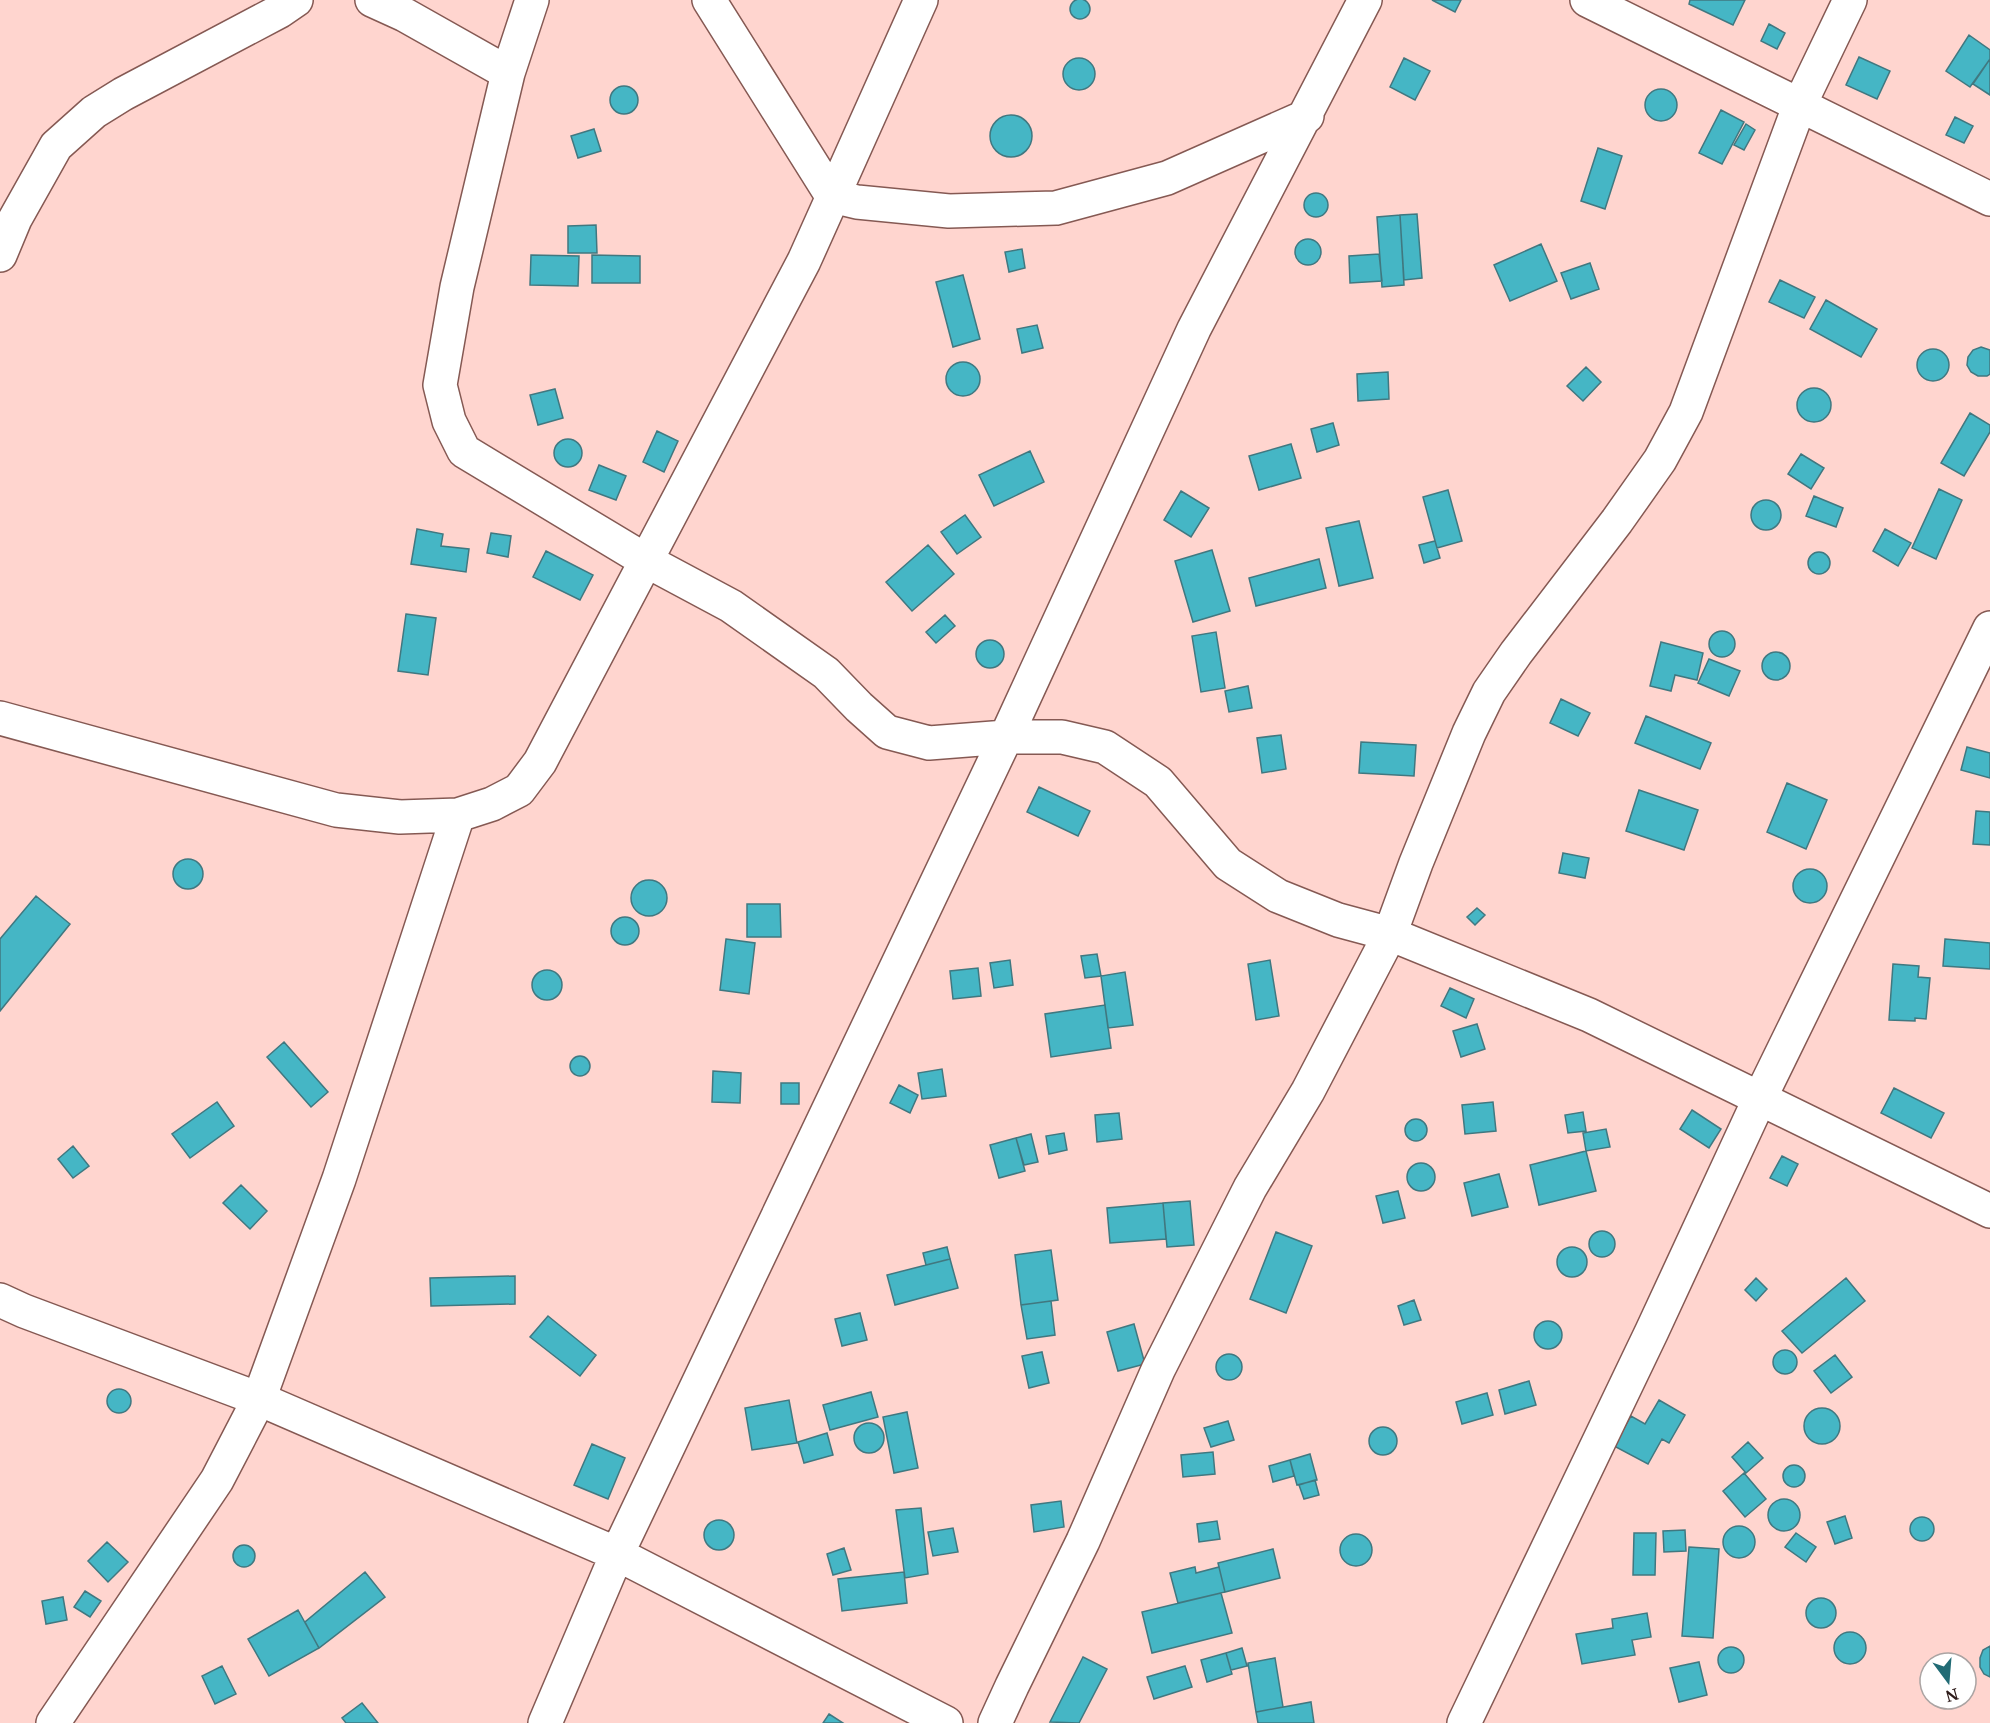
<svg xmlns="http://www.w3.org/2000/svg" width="1990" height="1723" viewBox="0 0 1990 1723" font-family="'Noto Serif',serif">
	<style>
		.building { fill: #45b6c5; stroke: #407880; stroke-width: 1.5 }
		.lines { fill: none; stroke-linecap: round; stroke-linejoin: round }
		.minor-casing { stroke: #855953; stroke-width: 36 }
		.minor { stroke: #fff; stroke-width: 33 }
	</style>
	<rect width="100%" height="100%" fill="#ffd5cf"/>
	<path class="building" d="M1070 9a10 10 0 1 1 20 0a10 10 0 1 1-20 0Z
		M1432,0H1461L1455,12Z
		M1690,0H1745L1733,25L1689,4Z
		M1769,24L1785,33L1777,49L1761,41Z
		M1969,35L1990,50V59L1970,87L1946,71Z
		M1859,57L1890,71L1877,99L1846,85Z
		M1404,58L1430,71L1415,100L1390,87Z
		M1063 74a16 16 0 1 1 32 0a16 16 0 1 1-32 0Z
		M1990,59V95L1973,84Z
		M610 100a14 14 0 1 1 28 0a14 14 0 1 1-28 0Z
		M1645 105a16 16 0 1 1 32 0a16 16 0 1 1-32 0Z
		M1721,110L1744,122L1722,164L1699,153Z
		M990 136a21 21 0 1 1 42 0a21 21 0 1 1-42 0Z
		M1955,117L1973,126L1964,143L1946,135Z
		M1746,124L1755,130L1744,150L1734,145Z
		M594,129L601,151L578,158L571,136Z
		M1598,148L1622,156L1605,209L1581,201Z
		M1304 205a12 12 0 1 1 24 0a12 12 0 1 1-24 0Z
		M1417,214L1422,278L1404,280L1400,215Z
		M1400,215L1404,285L1382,287L1377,217Z
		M596,225L597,253H568V226Z
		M1295 252a13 13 0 1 1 26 0a13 13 0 1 1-26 0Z
		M1541,244L1557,281L1510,301L1494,265Z
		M1022,249L1025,268L1009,272L1005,252Z
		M1379,254L1382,281L1350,283L1349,256Z
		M531,255L579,256L578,286L530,285Z
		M592,255L640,256V283H592Z
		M1590,263L1599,289L1571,299L1561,273Z
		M963,275L980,339L953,347L936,282Z
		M1780,280L1815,297L1804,318L1769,302Z
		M1826,300L1877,329L1861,357L1810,329Z
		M1037,325L1043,348L1022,353L1017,329Z
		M1981,347L1990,350V374L1987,376H1978L1971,372L1967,365L1968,357L1973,350Z
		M1917 365a16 16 0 1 1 32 0a16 16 0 1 1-32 0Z
		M946 379a17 17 0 1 1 34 0a17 17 0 1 1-34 0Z
		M1586,367L1601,382L1583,401L1567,386Z
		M1388,372L1389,399L1358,401L1357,374Z
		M1797 405a17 17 0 1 1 34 0a17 17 0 1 1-34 0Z
		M555,389L563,418L538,425L530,395Z
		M1970,413L1990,425V432L1964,476L1941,463Z
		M1333,423L1339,445L1317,452L1311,429Z
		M657,431L678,441L664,472L643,462Z
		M554 453a14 14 0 1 1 28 0a14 14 0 1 1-28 0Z
		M1291,444L1301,478L1259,490L1249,456Z
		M1030,451L1044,482L994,506L979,475Z
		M1801,454L1824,468L1811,489L1788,474Z
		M599,465L626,476L616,500L589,490Z
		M1939,489L1962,500L1936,559L1912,548Z
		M1448,490L1462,541L1437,548L1423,497Z
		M1181,491L1209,508L1191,537L1164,520Z
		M1814,496L1843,508L1836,527L1806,516Z
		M1751 515a15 15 0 1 1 30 0a15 15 0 1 1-30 0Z
		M965,515L981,537L957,554L941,532Z
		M1359,521L1373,578L1339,586L1326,528Z
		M417,529L443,534L441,546L469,549L466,572L411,564Z
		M1885,529L1911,543L1898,566L1873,551Z
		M491,533L511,536L508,557L487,553Z
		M1435,541L1440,558L1424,563L1419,545Z
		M928,545L954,574L912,611L886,582Z
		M1212,550L1230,611L1193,622L1175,561Z
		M546,551L593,575L580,600L533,577Z
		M1808 563a11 11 0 1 1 22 0a11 11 0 1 1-22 0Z
		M1319,559L1326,588L1256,606L1249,578Z
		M406,614L436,618L428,675L398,671Z
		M945,615L955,626L936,643L926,632Z
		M1709 644a13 13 0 1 1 26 0a13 13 0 1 1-26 0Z
		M1216,632L1225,688L1201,692L1192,636Z
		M976 654a14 14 0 1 1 28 0a14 14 0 1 1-28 0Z
		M1661,642L1703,653L1697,680L1675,675L1671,691L1650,686Z
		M1762 666a14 14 0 1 1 28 0a14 14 0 1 1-28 0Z
		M1709,659L1740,671L1729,696L1698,683Z
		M1248,686L1252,708L1229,712L1225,691Z
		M1561,699L1590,713L1578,736L1550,723Z
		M1646,716L1711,743L1700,769L1635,743Z
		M1281,735L1286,769L1262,773L1257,738Z
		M1361,742L1416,745L1414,776L1359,773Z
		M1967,747L1990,753V778L1961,770Z
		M1787,783L1827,800L1806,849L1767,832Z
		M1039,787L1090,811L1078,836L1027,812Z
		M1639,790L1698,810L1684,850L1626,831Z
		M1976,811L1990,812V845L1973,844Z
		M1563,853L1589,858L1585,878L1559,873Z
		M173 874a15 15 0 1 1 30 0a15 15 0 1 1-30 0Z
		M1793 886a17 17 0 1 1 34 0a17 17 0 1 1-34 0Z
		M631 898a18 18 0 1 1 36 0a18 18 0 1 1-36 0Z
		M36,896L70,924L0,1011V939Z
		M747,904H780L781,937H747Z
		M1477,908L1485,915L1475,925L1467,917Z
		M611 931a14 14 0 1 1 28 0a14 14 0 1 1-28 0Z
		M726,939L755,943L749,994L720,990Z
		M1945,939L1990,943V969L1943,966Z
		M1097,954L1101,976L1085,978L1081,956Z
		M1010,960L1013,985L994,988L990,963Z
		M1270,960L1279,1016L1256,1020L1248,964Z
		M1893,964L1919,966L1918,977L1930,978L1926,1019L1915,1018V1021L1889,1020Z
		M978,968L981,996L953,999L950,971Z
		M532 985a15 15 0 1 1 30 0a15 15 0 1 1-30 0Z
		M1125,972L1133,1025L1108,1028L1101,976Z
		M1450,988L1474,999L1466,1018L1441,1006Z
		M1105,1005L1111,1048L1051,1057L1045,1014Z
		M1477,1024L1485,1049L1461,1057L1453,1031Z
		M284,1042L328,1092L311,1107L267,1057Z
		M570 1066a10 10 0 1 1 20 0a10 10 0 1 1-20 0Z
		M942,1069L946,1096L922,1099L918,1073Z
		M713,1071L741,1073L740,1103L712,1102Z
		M781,1083H799V1104H781Z
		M899,1085L918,1095L910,1113L890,1103Z
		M1894,1088L1944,1113L1931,1138L1881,1113Z
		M217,1102L234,1126L190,1158L172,1134Z
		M1493,1102L1496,1131L1465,1134L1462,1105Z
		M1692,1110L1721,1129L1709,1148L1680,1129Z
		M1583,1112L1586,1131L1568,1133L1565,1115Z
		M1119,1113L1122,1139L1097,1142L1095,1115Z
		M1405 1130a11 11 0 1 1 22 0a11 11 0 1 1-22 0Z
		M1606,1129L1610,1147L1586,1151L1583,1133Z
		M1064,1133L1067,1150L1049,1154L1046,1136Z
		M1031,1134L1038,1162L1024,1165L1016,1138Z
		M1016,1138L1025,1171L999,1178L990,1145Z
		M73,1146L89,1166L73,1178L58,1159Z
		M1586,1151L1596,1191L1539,1205L1530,1165Z
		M1782,1156L1798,1164L1787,1186L1770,1178Z
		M1407 1177a14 14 0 1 1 28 0a14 14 0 1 1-28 0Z
		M1499,1174L1508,1207L1472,1216L1464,1183Z
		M241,1185L267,1211L250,1229L223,1203Z
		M1398,1191L1405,1218L1383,1223L1376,1196Z
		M1190,1201L1194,1245L1167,1247L1163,1203Z
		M1163,1203L1166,1239L1110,1243L1107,1208Z
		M1589 1244a13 13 0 1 1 26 0a13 13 0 1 1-26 0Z
		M1276,1232L1312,1246L1286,1313L1250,1299Z
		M1557 1262a15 15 0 1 1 30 0a15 15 0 1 1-30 0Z
		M947,1247L950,1259L926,1265L923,1253Z
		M1051,1250L1058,1300L1021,1305L1015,1255Z
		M950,1259L958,1288L895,1305L887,1275Z
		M515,1276V1304L431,1306L430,1278Z
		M1756,1278L1767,1289L1756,1301L1745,1290Z
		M1846,1278L1865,1301L1802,1353L1782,1331Z
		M1414,1300L1421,1320L1404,1325L1398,1306Z
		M1051,1301L1055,1335L1027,1339L1021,1305Z
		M860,1313L867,1340L842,1346L835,1319Z
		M548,1316L596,1355L580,1376L530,1337Z
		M1534 1335a14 14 0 1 1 28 0a14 14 0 1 1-28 0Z
		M1134,1324L1145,1364L1118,1371L1107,1332Z
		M1773 1362a12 12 0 1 1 24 0a12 12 0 1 1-24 0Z
		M1042,1352L1049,1383L1029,1388L1022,1356Z
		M1216 1367a13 13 0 1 1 26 0a13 13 0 1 1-26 0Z
		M1835,1355L1852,1377L1831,1393L1814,1371Z
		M1529,1381L1536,1405L1505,1414L1499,1390Z
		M107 1401a12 12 0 1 1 24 0a12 12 0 1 1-24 0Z
		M871,1392L878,1417L830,1430L823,1405Z
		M1487,1393L1493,1415L1462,1424L1456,1402Z
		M789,1400L797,1443L752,1450L745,1408Z
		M1659,1400L1685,1415L1669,1443L1662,1439L1648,1464L1614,1446L1631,1416L1645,1424Z
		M1804 1426a18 18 0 1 1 36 0a18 18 0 1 1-36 0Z
		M907,1412L918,1468L894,1473L883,1417Z
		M1228,1421L1234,1440L1211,1447L1204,1428Z
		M854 1438a15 15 0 1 1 30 0a15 15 0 1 1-30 0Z
		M1369 1441a14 14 0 1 1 28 0a14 14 0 1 1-28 0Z
		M827,1433L833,1455L804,1463L798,1442Z
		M1748,1442L1763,1458L1746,1473L1732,1457Z
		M592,1444L625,1458L608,1499L574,1485Z
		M1213,1452L1215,1474L1183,1477L1181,1455Z
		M1310,1454L1317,1480L1297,1485L1290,1460Z
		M1290,1460L1294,1476L1273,1482L1269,1466Z
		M1783 1476a11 11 0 1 1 22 0a11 11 0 1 1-22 0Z
		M1744,1473L1766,1499L1745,1517L1723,1491Z
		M1315,1480L1319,1495L1304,1499L1299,1485Z
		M1768 1515a16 16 0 1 1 32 0a16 16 0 1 1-32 0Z
		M1061,1501L1064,1527L1034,1532L1031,1505Z
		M921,1508L928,1574L905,1578L896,1510Z
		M1845,1516L1852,1538L1835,1544L1827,1522Z
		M1910 1529a12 12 0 1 1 24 0a12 12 0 1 1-24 0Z
		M704 1535a15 15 0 1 1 30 0a15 15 0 1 1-30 0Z
		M1217,1521L1220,1539L1199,1542L1197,1524Z
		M1723 1542a16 16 0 1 1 32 0a16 16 0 1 1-32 0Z
		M953,1528L958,1552L933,1556L928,1532Z
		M1685,1530L1686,1551L1664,1552L1663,1531Z
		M1634,1533H1656L1655,1575H1633Z
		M1796,1533L1816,1547L1806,1562L1785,1547Z
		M1340 1550a16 16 0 1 1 32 0a16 16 0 1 1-32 0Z
		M107,1542L128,1562L108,1582L88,1561Z
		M233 1556a11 11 0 1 1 22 0a11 11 0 1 1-22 0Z
		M1689,1547L1719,1549L1713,1638L1682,1636Z
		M844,1548L851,1570L833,1575L827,1554Z
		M1273,1549L1280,1578L1225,1592L1218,1563Z
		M1195,1567L1196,1573L1219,1567L1225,1592L1178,1603L1170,1573Z
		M365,1572L385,1597L319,1648L305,1622Z
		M904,1572L907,1603L842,1611L838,1579Z
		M85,1591L101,1601L90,1617L74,1607Z
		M1221,1593L1232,1633L1152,1653L1142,1612Z
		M63,1597L67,1620L46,1624L42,1601Z
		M1806 1613a15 15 0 1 1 30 0a15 15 0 1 1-30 0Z
		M298,1610L319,1648L269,1676L248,1639Z
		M1647,1613L1651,1637L1632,1640L1635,1655L1582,1664L1576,1634L1613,1628L1612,1619Z
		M1834 1648a16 16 0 1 1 32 0a16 16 0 1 1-32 0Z
		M1990,1646V1677L1984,1674L1980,1667V1658L1983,1650Z
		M1718 1660a13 13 0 1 1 26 0a13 13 0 1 1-26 0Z
		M1242,1648L1247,1666L1231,1670L1226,1653Z
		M1226,1653L1232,1674L1207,1682L1201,1660Z
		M1083,1657L1107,1669L1079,1723L1050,1722Z
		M1275,1658L1283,1707L1256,1712L1248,1663Z
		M1699,1662L1707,1695L1679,1702L1670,1668Z
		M222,1666L236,1694L215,1704L202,1676Z
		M1185,1666L1192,1687L1154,1699L1147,1677Z
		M1311,1702L1314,1723H1258L1256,1712Z
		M362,1703L378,1723H346L342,1718Z
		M829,1714L843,1723H823Z"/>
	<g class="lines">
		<g class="minor-casing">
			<path id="minor" d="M372,0L405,15L508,73
				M532,0L508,73L457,287L440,385L449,421L464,451L645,560L731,606L826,673L859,707L887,732L929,743L1006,737H1062L1105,747L1158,782L1228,864L1278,896L1338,920L1390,934L1589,1015L1990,1211
				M709,0L832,196L857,202L949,211L1056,208L1167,178L1307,116
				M1587,0L1990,199
				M0,255L15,219L56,146L94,112L123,94L280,11L296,0
				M0,718L336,810L400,817L458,815
				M0,1300L24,1311L259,1399L617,1554L946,1723
				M53,1723L217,1480L259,1399L339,1179L458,815L492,804L519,790L540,762L804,261L921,0
				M545,1723L617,1554L1006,737L1194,329L1365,0
				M995,1723L1012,1686L1083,1541L1158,1370L1205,1277L1250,1188L1308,1091L1390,934L1416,863L1469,733L1489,692L1516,653L1617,521L1660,460L1686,412L1800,104L1850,0
				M1464,1723L1652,1331L1760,1098L1990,628"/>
		</g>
		<use href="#minor" class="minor"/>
	</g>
	<g transform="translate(1948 1681) rotate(164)"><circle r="28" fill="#ffffff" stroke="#aba4a3" stroke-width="1.5"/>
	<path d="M0-4.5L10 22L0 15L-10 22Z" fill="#216b75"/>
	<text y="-9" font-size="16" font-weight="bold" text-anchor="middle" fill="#2d1b19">N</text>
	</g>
</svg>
